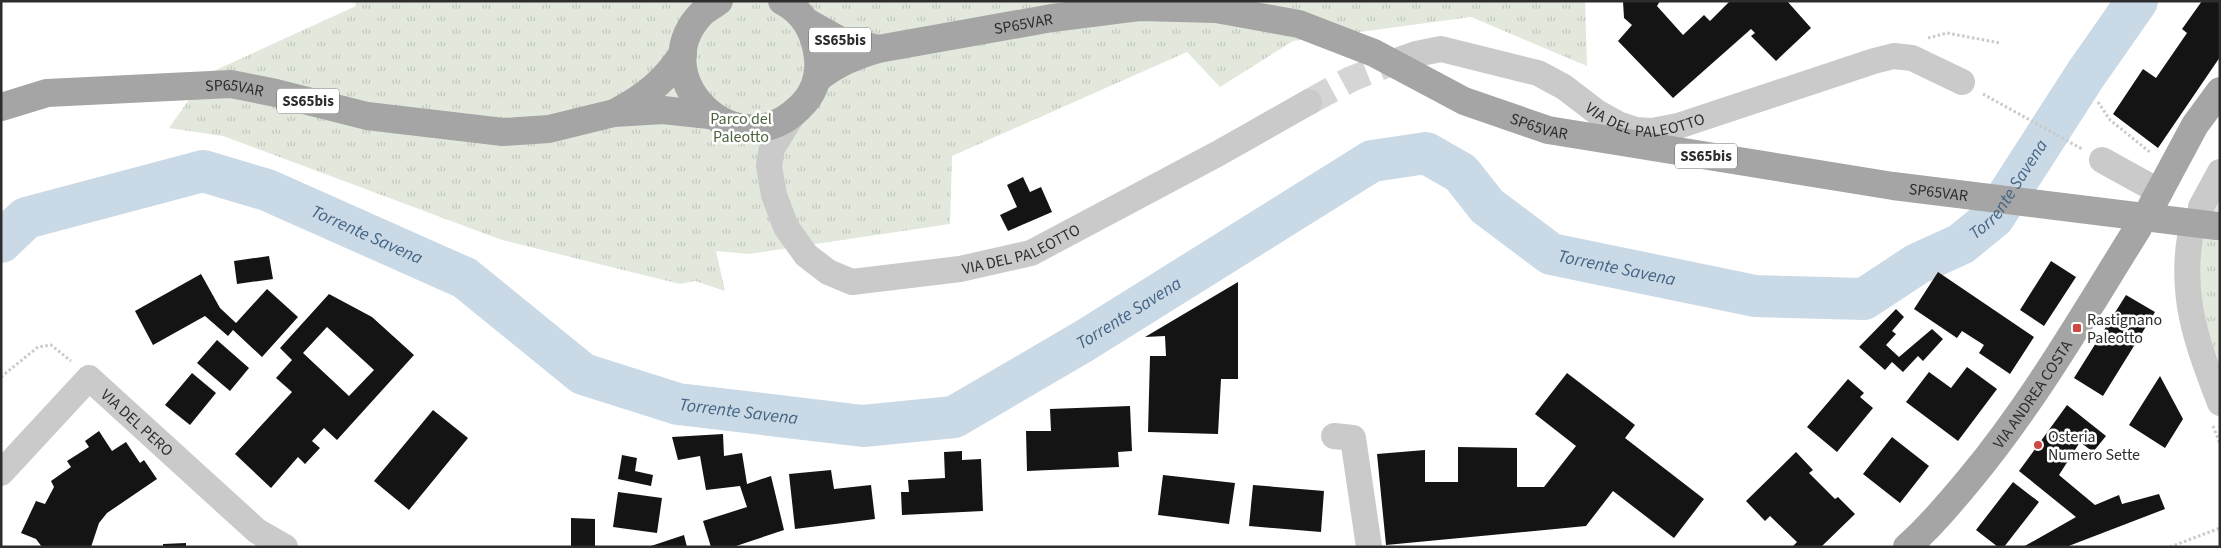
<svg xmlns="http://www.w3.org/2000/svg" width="2221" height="548" viewBox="0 0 2221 548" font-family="'Source Sans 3',sans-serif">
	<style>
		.park { fill: url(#park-tufts) }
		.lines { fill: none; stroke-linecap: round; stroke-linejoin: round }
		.river { stroke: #cad9e6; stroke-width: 42 }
		.building { fill: #141414; fill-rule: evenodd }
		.minor-tunnel { stroke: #d5d5d5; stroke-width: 26; stroke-dasharray: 26 13; stroke-linecap: butt }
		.path { stroke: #cacaca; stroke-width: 3; stroke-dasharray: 2.5 2.5; stroke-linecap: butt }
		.minor { stroke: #cacaca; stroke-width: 26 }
		.major { stroke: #a5a5a5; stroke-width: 28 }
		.major-bridge { stroke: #a5a5a5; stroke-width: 28 }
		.poi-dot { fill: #cf4944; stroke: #fff; stroke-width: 2 }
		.labels { text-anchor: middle; stroke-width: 5; stroke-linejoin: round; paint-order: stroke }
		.shield { fill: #fff; stroke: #6c6c6c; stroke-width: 1 }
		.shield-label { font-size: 15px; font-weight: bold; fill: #2d2d2d }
		.street-label { font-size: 16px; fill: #2d2d2d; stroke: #fff }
		.park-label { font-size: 16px; fill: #4d6340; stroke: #fff }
		.poi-label { font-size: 16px; fill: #2d2d2d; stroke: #fff; text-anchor: start }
		.water-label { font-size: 18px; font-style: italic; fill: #456584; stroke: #fff }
	</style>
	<defs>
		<pattern id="park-tufts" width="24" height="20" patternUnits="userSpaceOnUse" patternTransform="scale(1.25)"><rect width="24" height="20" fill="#e2e9dc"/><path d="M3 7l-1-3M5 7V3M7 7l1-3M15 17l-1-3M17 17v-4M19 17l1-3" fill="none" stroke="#c2c8bd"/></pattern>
	</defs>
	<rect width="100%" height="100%" fill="#fff"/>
	<path class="park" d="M354,1H1585L1587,66L1471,17L1293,41L1220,87L1187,52L952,156L950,224L749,254L716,251L725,291L695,281L680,284L502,240L223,136L169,128L207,74L356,6Z
		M2220,187V365L2194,293L2195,231Z"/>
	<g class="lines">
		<path class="river" id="s1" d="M1,242L26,218L203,171L267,190L465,278L583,374L678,404L863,426L954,417L1084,341L1372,161L1426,153L1461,173L1487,206L1551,254L1755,296L1864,299L1917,264L1961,244L1994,217L2086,74L2137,1"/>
	</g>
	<path class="building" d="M1623,1H1660L1657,6L1683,35L1704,15L1710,21L1730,1H1787L1811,28L1776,61L1751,36L1755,33L1751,29L1673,98L1618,41L1632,25L1624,18Z
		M2202,1H2220V57L2158,148L2113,114L2143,69L2156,78L2187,33L2182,29Z
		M1023,177L1030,192L1041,187L1052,212L1008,231L1000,215L1017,207L1007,185Z
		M269,256L273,279L237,284L234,261Z
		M2051,261L2076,277L2044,326L2020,310Z
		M1938,272L2034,337L2010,374L1979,353L1984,345L1962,331L1957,338L1914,309Z
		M201,274L220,308L236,323L267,289L298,317L262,357L233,330L228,336L205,316L153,345L135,311Z
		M1238,282V379H1221L1218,434L1148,432L1150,356H1166L1165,336L1145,337Z
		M329,294L372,317L414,355L337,440L324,428L312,441L320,448L305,464L298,457L271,488L235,454L292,392L276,378L292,360L280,348ZM327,327L374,370L349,396L303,353Z
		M2126,295L2155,312L2103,396L2074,378Z
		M1896,309L1904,317L1892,331L1896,334L1886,345L1899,357L1932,329L1943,339L1923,361L1918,356L1903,372L1892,362L1885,370L1859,347Z
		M217,340L249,368L230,391L197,363Z
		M1967,367L1997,389L1958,441L1906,402L1929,372L1951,388Z
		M192,373L216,393L190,425L165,405Z
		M1567,373L1635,425L1625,438L1704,499L1674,538L1613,491L1586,526L1386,545L1377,454L1425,450V482H1458V447L1517,448V487H1544L1576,446L1535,414Z
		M2160,376L2183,419L2165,448L2129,425Z
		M1848,379L1864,393L1860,397L1873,408L1837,452L1807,427Z
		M2067,405L2106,436L2093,452L2080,442L2059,475L2095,505L2119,495L2122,504L2159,494L2165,509L2066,547H2023L2076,517L2019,471Z
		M1130,406L1132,451L1118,452L1119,467L1027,471L1026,431H1051L1050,409Z
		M433,410L468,438L409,510L374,481Z
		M99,431L112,451L126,442L140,463L144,460L157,479L107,513L99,523L91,547H42L36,539L21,533L36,501L45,504L54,487L51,481L71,467L67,461L89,447L85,441Z
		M723,434L724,456L742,453L747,484L771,476L784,530L733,547H711L703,521L747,507L740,486L706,490L700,456L678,460L672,437Z
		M1892,437L1929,466L1900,503L1863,474Z
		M962,451V460L981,459L983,511L902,515L901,492H909L908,480L945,478L944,452Z
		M1796,452L1813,470L1809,473L1835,499L1838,497L1855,514L1821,547H1792L1797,542L1770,516L1765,521L1746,501Z
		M622,455L637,458L635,471L653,475L651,486L618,479Z
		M831,470L834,489L871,485L875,519L795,529L789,474Z
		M1163,475L1235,483L1229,524L1158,515Z
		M2013,482L2039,502L2004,547H1998L1976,530Z
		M1253,485L1324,491L1321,532L1249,526Z
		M618,492L662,498L657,533L613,527Z
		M571,518L595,519V547H571Z
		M684,535L687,547H651V546Z
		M186,543V547H163V544Z"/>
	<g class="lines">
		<path class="minor-tunnel" d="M1309,102L1351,79L1402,59"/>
		<path class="path" d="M1928,38L1947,33L2000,43
			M1983,94L2082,149
			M2098,102L2110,120L2151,153
			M1,377L38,347L51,345L71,361
			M2213,426L2220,444
			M2170,547L2220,528"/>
		<g class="minor">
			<path id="s2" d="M1402,59L1416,54L1441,49L1538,73L1564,87L1598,113L1618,124L1636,130L1652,131L1678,126L1874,61L1894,56L1912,58L1962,82"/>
			<path id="s3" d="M792,116L772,148L769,166L774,195L786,227L806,255L828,272L852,282L960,269L1031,253L1219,153L1309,102"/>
			<path d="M2102,160L2160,192"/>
			<path d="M2201,207L2220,172"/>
			<path d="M2190,237C2180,300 2198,345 2220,403"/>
			<path d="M1334,436L1353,438L1369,547"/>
			<path id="s4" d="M1,473L89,378L257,531L285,547"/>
		</g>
		<g class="major">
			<path d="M719,1C714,5 708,8 703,12C640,74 735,172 800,107C813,95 820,77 818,59C816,35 805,12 782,1"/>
			<path d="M807,22L839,40L878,49"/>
			<path id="s5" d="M817,79C836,64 854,56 878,49L1052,18L1139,7L1216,9"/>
			<path id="s6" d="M1,107L47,93L231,84L276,93L367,116L503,132L549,129L614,113L663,110L709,115"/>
			<path d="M618,111C646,96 666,80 683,53"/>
			<path d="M2151,207L2195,125L2220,91"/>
			<path id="s7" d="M1907,547C1930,527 1950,503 1969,480C2034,402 2084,314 2138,228"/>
		</g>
		<path class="major-bridge" id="s8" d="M1216,9L1299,24L1374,53L1464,101L1548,130L1893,186L2217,226"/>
	</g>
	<g class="poi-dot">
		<rect x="2072" y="323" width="10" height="10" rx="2.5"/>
		<circle cx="2038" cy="445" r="5"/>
	</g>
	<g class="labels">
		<g class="shield">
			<rect x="809" y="27.5" width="62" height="25" rx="4"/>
			<rect x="277" y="88.5" width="62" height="25" rx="4"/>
			<rect x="1675" y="143.5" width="62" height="25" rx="4"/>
		</g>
		<g class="shield-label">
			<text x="840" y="45">SS65bis</text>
			<text x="308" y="106">SS65bis</text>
			<text x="1706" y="161">SS65bis</text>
		</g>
		<g class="street-label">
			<text dy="6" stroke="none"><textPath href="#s5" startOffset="216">SP65VAR</textPath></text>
			<text dy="6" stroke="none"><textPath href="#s6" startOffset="236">SP65VAR</textPath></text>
			<text dy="6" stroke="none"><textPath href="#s2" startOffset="262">VIA DEL PALEOTTO</textPath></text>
			<text dy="6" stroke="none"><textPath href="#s8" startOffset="346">SP65VAR</textPath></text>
			<text dy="6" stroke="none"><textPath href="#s8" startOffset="751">SP65VAR</textPath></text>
			<text dy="6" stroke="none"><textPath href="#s3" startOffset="381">VIA DEL PALEOTTO</textPath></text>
			<text dy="6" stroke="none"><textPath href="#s7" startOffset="198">VIA ANDREA COSTA</textPath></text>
			<text dy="6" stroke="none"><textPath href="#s4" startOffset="195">VIA DEL PERO</textPath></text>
		</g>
		<g class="park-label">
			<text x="741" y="124">Parco del<tspan x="741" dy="18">Paleotto</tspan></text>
		</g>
		<g class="poi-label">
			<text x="2087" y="325">Rastignano<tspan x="2087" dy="18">Paleotto</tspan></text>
			<text x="2048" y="442">Osteria<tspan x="2048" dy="18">Numero Sette</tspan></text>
		</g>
		<g class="water-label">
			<text dy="6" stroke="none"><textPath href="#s1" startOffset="2240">Torrente Savena</textPath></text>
			<text dy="6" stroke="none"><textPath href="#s1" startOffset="394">Torrente Savena</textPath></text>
			<text dy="6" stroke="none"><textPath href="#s1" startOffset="1805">Torrente Savena</textPath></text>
			<text dy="6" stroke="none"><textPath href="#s1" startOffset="1234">Torrente Savena</textPath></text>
			<text dy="6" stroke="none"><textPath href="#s1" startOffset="814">Torrente Savena</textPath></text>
		</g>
	</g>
	<rect width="2221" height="548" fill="none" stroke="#2d2d2d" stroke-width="5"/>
</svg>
